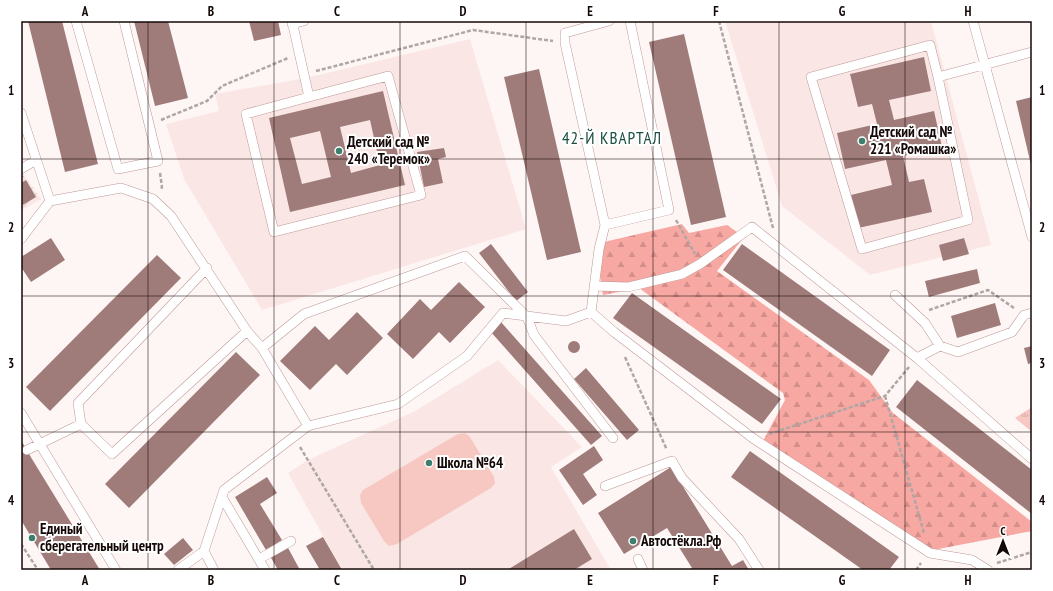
<svg xmlns="http://www.w3.org/2000/svg" width="1053" height="591" viewBox="0 0 1053 591" font-family="'PT Sans Narrow',sans-serif">
	<style>
		.built { fill: #fae7e5 }
		.industrial { fill: url(#industrial-furrows) }
		.grass { fill: url(#grass-tufts) }
		.forest { fill: url(#forest-firs) }
		.pitch { fill: #f7c7c2 }
		.building { fill: #9f7c79; fill-rule: evenodd }
		.lines { fill: none; stroke-linecap: round; stroke-linejoin: round }
		.lane-casing { stroke: #bd9996; stroke-width: 10 }
		.path { stroke: #afa6a5; stroke-width: 2.5; stroke-dasharray: 4 2; stroke-linecap: butt }
		.lane { stroke: #fff; stroke-width: 9 }
		.grid { fill: none; stroke: #150908; stroke-width: 1; stroke-opacity: 0.55 }
		.poi-dot { fill: #3d7e6d; stroke: #fff; stroke-width: 1.5 }
		.labels { text-anchor: middle; stroke-width: 4; stroke-linejoin: round; paint-order: stroke }
		.poi-label { font-size: 15px; font-weight: bold; fill: #150908; stroke: #fff; text-anchor: start }
		.quarter-label { font-size: 17px; letter-spacing: 1px; fill: #194e41; stroke: #fff }
		.neatline { fill: none; stroke: #150908; stroke-width: 1.5 }
		.grid-label { font-size: 13px; text-anchor: middle; font-weight: bold; fill: #150908 }
	</style>
	<defs>
		<pattern id="industrial-furrows" width="10" height="10" patternUnits="userSpaceOnUse"><rect width="10" height="10" fill="#fae7e5"/><path d="M-1 1l2-2M0 10L10 0M9 11l2-2" fill="none" stroke="#d5c5c3"/></pattern>
		<pattern id="grass-tufts" width="24" height="20" patternUnits="userSpaceOnUse"><rect width="24" height="20" fill="#f7c7c2"/><path d="M3 7l-1-3M5 7V3M7 7l1-3M15 17l-1-3M17 17v-4M19 17l1-3" fill="none" stroke="#d3aaa5"/></pattern>
		<pattern id="forest-firs" width="22" height="20" patternUnits="userSpaceOnUse"><rect width="22" height="20" fill="#f8a8a2"/><path d="M5 1l3.5 6h-7zM16 11l3.5 6h-7z" fill="#d48f8a"/></pattern>
	</defs>
	<rect width="100%" height="100%" fill="#fef6f5"/>
	<path class="built" d="M725,21H931L991,245L870,275L782,206Z
		M470,39L526,229L262,310L184,179L166,124L219,111L215,94L306,78Z
		M498,360L582,447L551,467L611,570H342L288,473L308,460L415,411Z"/>
	<path class="industrial" d="M21,171L41,199L21,211Z"/>
	<path class="grass" d="M1032,407V432L1015,418Z"/>
	<path class="forest" d="M682,224L689,233L727,225L744,237L717,271L869,380L893,413L1032,522V531L933,550L763,441L785,400L783,393L639,288L603,295L595,244Z"/>
	<path class="pitch" d="M465,433L470,437L494,477L495,483L491,488L397,544L389,546L384,541L361,503L360,495L363,490L458,434Z"/>
	<path class="building" d="M28,21H62L98,164L65,172Z
		M134,21H168L188,98L155,106Z
		M249,21H278L281,35L254,41Z
		M684,34L726,217L691,225L649,42Z
		M924,57L931,91L889,100L894,120L934,111L942,147L903,156L909,182L924,179L932,212L858,228L851,195L892,185L886,160L845,169L837,133L877,124L872,104L858,107L850,74Z
		M539,69L581,252L547,260L504,77Z
		M383,91L405,185L290,212L269,118ZM370,120L380,165L351,173L340,127ZM320,131L331,177L302,184L290,138Z
		M1032,97V165H1031L1016,101Z
		M444,148L446,157L438,159L443,183L424,187L417,152Z
		M26,180L36,197L21,206V183Z
		M51,238L65,260L31,282L21,267V257Z
		M964,238L969,254L943,261L939,245Z
		M491,244L528,292L516,301L479,253Z
		M742,244L890,350L872,376L723,270Z
		M157,255L181,278L50,411L26,387Z
		M977,269L980,283L929,297L925,281Z
		M459,282L485,307L450,343L439,332L413,359L387,334L420,299L431,310Z
		M632,293L781,399L762,424L613,318Z
		M995,303L1001,325L957,338L951,316Z
		M357,312L383,338L347,375L336,364L310,390L280,361L315,326L329,340Z
		M501,322L602,436L591,445L490,331Z
		M568 347a6 6 0 1 1 12 0a6 6 0 1 1-12 0Z
		M1032,346V363L1028,364L1024,348Z
		M236,352L260,375L129,508L105,484Z
		M586,368L639,430L627,440L574,379Z
		M917,380L1032,470V514L896,407Z
		M21,440L32,459L100,570H51L21,520Z
		M594,446L603,460L583,474L597,495L583,505L559,470Z
		M750,451L899,557L889,570H863L731,477Z
		M671,467L732,566L743,560L749,570H689L692,568L667,528L624,554L598,513Z
		M267,477L277,493L260,504L282,540L266,550L235,497Z
		M574,529L592,559L574,570H507Z
		M323,537L342,570H320L306,546Z
		M183,538L193,550L174,565L164,554Z
		M287,546L300,570H278L270,556Z"/>
	<g class="lines">
		<g class="lane-casing">
			<path id="lane" d="M76,21L118,169L158,161L124,21
				M292,21L309,97L246,114L274,232L421,195L388,76L309,97
				M973,21L1032,237
				M292,24L304,21
				M938,77L930,45L811,77L862,249L968,220L938,77L1032,52
				M21,113L50,201L121,188L153,199L171,216L247,331L262,348L308,426
				M21,169L36,160
				M605,225L669,210L630,21
				M21,239L50,201
				M594,286L628,287L682,274L700,264L752,227L917,358L1032,459
				M895,295L925,323L940,346
				M591,312L614,332L754,439L930,553L972,560L988,570
				M591,312L599,249L605,225L565,43V33L609,21
				M262,348L304,314L465,256L527,317L534,335L613,438
				M917,358L940,346L958,352L1012,332L1024,315L1032,313
				M21,413L116,570
				M81,424L112,454L247,331
				M27,450L81,424L78,403L207,268
				M605,486L672,461L682,478L739,539L759,570
				M222,497L265,570
				M204,551L214,570
				M259,559L291,541
				M638,559L643,570
				M178,570L204,551L224,490L308,426L398,404L467,356L503,313L566,321L591,312"/>
		</g>
		<path class="path" d="M719,21L773,228
			M316,71L473,30L553,41
			M161,120L207,101L222,86L288,58
			M160,173L162,187L161,189
			M676,220L695,254
			M929,310L988,290L1014,308
			M625,357L667,450
			M885,396L924,533
			M769,434L885,396L909,367
			M300,447L374,570
			M21,544L38,570
			M997,563L1032,552
			M916,570L921,563"/>
		<use href="#lane" class="lane"/>
	</g>
	<path class="grid" d="M148,21V570M274,21V570M400,21V570M526,21V570M653,21V570M779,21V570M905,21V570M21,159H1032M21,296H1032M21,432H1032"/>
	<g class="poi-dot">
		<circle cx="862" cy="141" r="4"/>
		<circle cx="339" cy="151" r="4"/>
		<circle cx="429" cy="463" r="4"/>
		<circle cx="32" cy="538" r="4"/>
		<circle cx="633" cy="541" r="4"/>
	</g>
	<g class="labels">
		<g class="poi-label">
			<text x="870" y="137">Детский сад №<tspan x="870" dy="17">221 «Ромашка»</tspan></text>
			<text x="347" y="147">Детский сад №<tspan x="347" dy="17">240 «Теремок»</tspan></text>
			<text x="437" y="468">Школа №64</text>
			<text x="40" y="534">Единый<tspan x="40" dy="17">сберегательный центр</tspan></text>
			<text x="641" y="546">Автостёкла.Рф</text>
		</g>
		<g class="quarter-label">
			<text x="612" y="144">42-Й КВАРТАЛ</text>
		</g>
	</g>
	<rect width="1053" height="591" fill="none" stroke="#ffffff" stroke-width="44"/>
	<g transform="translate(1003 541)" stroke="#ffffff" stroke-width="3" paint-order="stroke">
	<path d="M0-3L7 15L0 10L-7 15Z" fill="#150908"/>
	<text y="-6" font-size="11" font-weight="bold" text-anchor="middle" fill="#150908">С</text>
	</g>
	<rect x="22" y="22" width="1009" height="547" class="neatline"/>
	<g class="grid-label">
		<text x="85" y="16">A</text>
		<text x="211" y="16">B</text>
		<text x="337" y="16">C</text>
		<text x="463" y="16">D</text>
		<text x="590" y="16">E</text>
		<text x="716" y="16">F</text>
		<text x="842" y="16">G</text>
		<text x="968" y="16">H</text>
		<text x="11" y="95">1</text>
		<text x="1042" y="95">1</text>
		<text x="11" y="232">2</text>
		<text x="1042" y="232">2</text>
		<text x="11" y="368">3</text>
		<text x="1042" y="368">3</text>
		<text x="11" y="505">4</text>
		<text x="1042" y="505">4</text>
		<text x="85" y="585">A</text>
		<text x="211" y="585">B</text>
		<text x="337" y="585">C</text>
		<text x="463" y="585">D</text>
		<text x="590" y="585">E</text>
		<text x="716" y="585">F</text>
		<text x="842" y="585">G</text>
		<text x="968" y="585">H</text>
	</g>
</svg>
